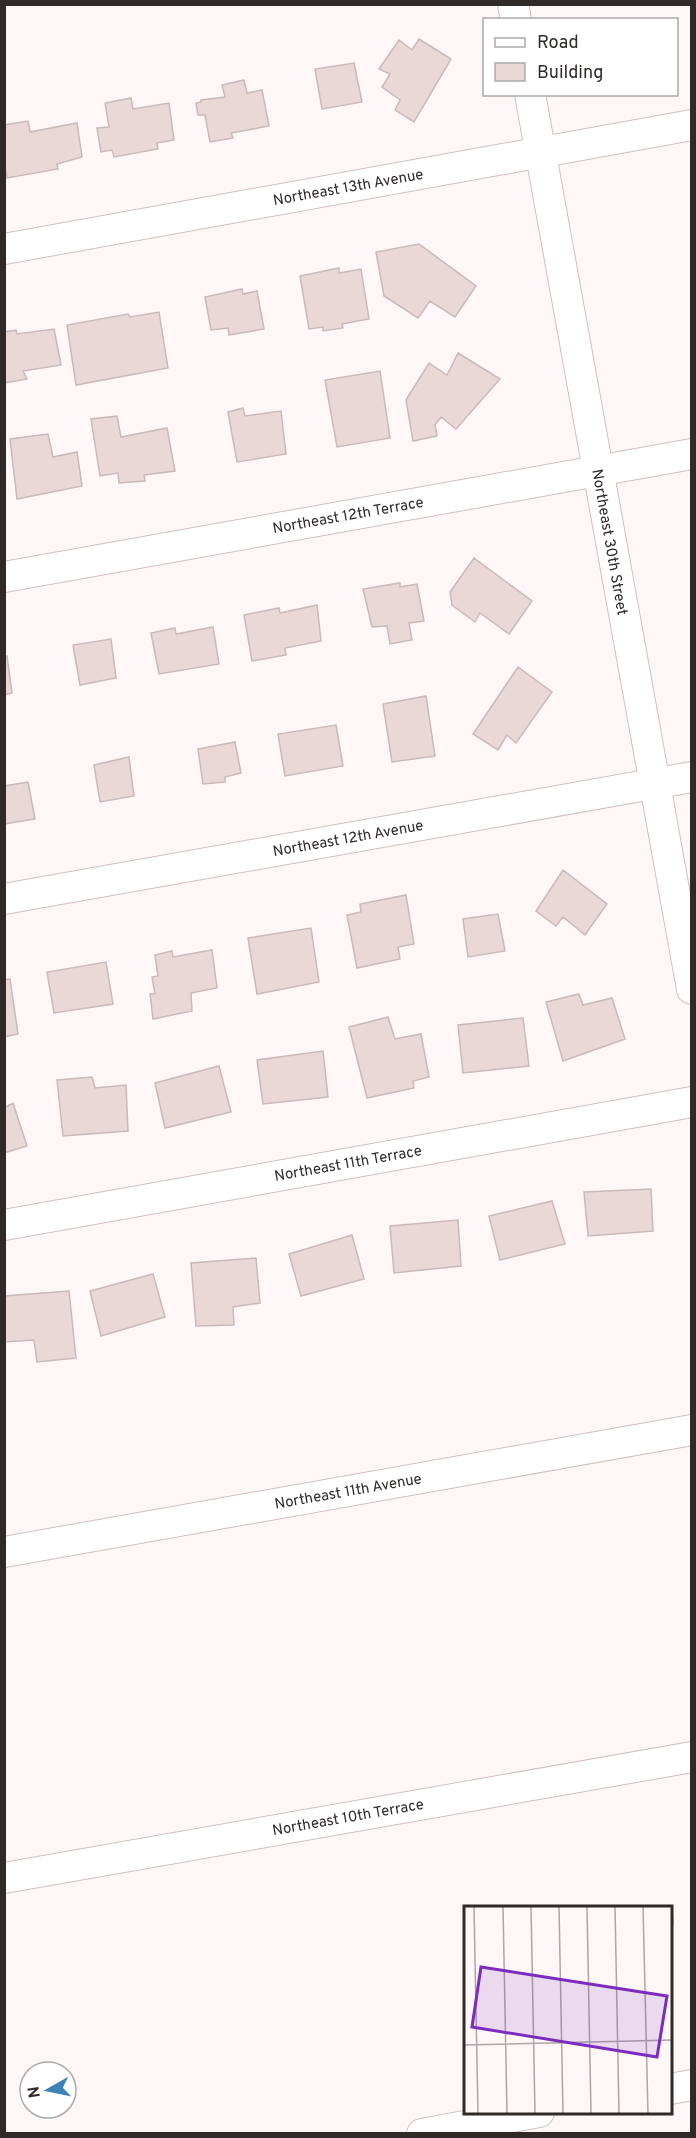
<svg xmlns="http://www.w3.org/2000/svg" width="696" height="2138" viewBox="0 0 696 2138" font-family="Overpass,sans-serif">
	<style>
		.building { fill: #ead8d7; stroke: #cab9b9; stroke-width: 1.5 }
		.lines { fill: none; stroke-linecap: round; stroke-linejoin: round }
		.street-casing { stroke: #d1bfbf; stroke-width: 32 }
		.street { stroke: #fff; stroke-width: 30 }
		.labels { text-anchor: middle; stroke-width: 6; stroke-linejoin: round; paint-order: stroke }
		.street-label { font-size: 15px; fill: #2f2928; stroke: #fff }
		.inset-road { fill: none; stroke: #aca5a4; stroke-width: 1.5 }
		.view { fill: #7b2cbf; fill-opacity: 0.15; stroke: #7b2cbf; stroke-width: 3 }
		.inset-edge { fill: none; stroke: #2f2928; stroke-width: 3 }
	</style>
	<rect width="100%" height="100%" fill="#fff7f7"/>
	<path class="building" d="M419,39L451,59L414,122L395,110L400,100L382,87L390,74L379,69L399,40L412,50Z
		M354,63L362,102L322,109L315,69Z
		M244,80L247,93L262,90L269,126L231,133L233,138L210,142L205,115H198L196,103L201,102V100L225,97L222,85Z
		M131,98L133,109L169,103L174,140L157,143L158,149L114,157L112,150L101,152L97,128L109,127L105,103Z
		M28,121L30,132L77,123L82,157L57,164L58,169L7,178L4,160V125Z
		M419,244L476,286L455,317L430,301L418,318L384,296L376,252Z
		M339,268V273L361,269L369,319L342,324L343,328L323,331V327L309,329L300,276Z
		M242,289L243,294L257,291L264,329L229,335L228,328L211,330L205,297Z
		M159,312L168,368L76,385L67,325L128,314L130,317Z
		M54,329L61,365L23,371L27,379L4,383V332L16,330L17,334Z
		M458,353L500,379L456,429L441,417L435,425L437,436L413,441L406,400L429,363L447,375Z
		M380,371L390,438L337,447L325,380Z
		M243,408L245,416L281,411L286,454L237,462L228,412Z
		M117,416L121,437L167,428L175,471L144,475L145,481L119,483L118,473L100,476L91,419Z
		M48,434L53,457L77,452L82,486L17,499L10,439Z
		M474,558L532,601L509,634L480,613L475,622L452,605L450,592Z
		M400,583V587L417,584L424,621L409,623L412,640L390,644L387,626L372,627L363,589Z
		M317,605L321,641L285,648L286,655L252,661L244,615L279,608L280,613Z
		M213,627L219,664L159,674L151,633L175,628L176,634Z
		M111,639L116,678L80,685L73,645Z
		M7,656L12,693L4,695V657Z
		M518,667L552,692L516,743L507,735L498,750L473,734Z
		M426,696L435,756L392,762L383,704Z
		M336,725L343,766L285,776L278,734Z
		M235,742L241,773L225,777V782L203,784L198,749Z
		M129,757L134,796L100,802L94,765Z
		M28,782L35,819L4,824V786Z
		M563,870L607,904L585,935L563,917L556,926L536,911Z
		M406,895L414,944L398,947L400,959L357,968L347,915L361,912L360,904Z
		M498,914L505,951L468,957L463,919Z
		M311,928L319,982L257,994L248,938Z
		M212,950L217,988L191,993L192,1011L153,1019L150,994H155L152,977L158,976L155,955L172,951L173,957Z
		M106,962L113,1004L54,1013L47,972Z
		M10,979L18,1034L4,1037V980Z
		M579,994L583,1005L612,998L625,1039L563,1061L546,1002Z
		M388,1017L395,1039L421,1034L429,1077L413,1081L414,1088L367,1098L349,1027Z
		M523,1018L529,1066L463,1073L458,1025Z
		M323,1051L328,1097L263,1104L257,1060Z
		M219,1066L231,1112L165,1128L155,1083Z
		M92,1077L95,1088L126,1085L128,1131L63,1136L57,1080Z
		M13,1103L27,1146L4,1153V1108Z
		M651,1189L653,1231L588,1236L584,1192Z
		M552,1201L565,1244L500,1260L489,1216Z
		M458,1220L461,1266L394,1273L390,1226Z
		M352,1235L364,1279L301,1296L289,1254Z
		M256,1258L260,1303L233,1307L234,1325L196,1326L191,1263Z
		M153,1274L165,1317L101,1336L90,1291Z
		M69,1291L76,1358L37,1362L34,1340L4,1342V1296Z"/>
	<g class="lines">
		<g class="street-casing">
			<path id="street" d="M513,4L516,20
				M530,94L692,989
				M4,249L692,125
				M4,577L692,454
				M4,899L692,777
				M4,1225L692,1102
				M4,1552L692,1430
				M4,1878L692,1757
				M670,2089L692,2085
				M422,2134L539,2112"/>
		</g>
		<use href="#street" class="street"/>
	</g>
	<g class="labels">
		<g class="street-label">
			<text transform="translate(348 187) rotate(-10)" y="5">Northeast 13th Avenue</text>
			<text transform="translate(348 515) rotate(-10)" y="5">Northeast 12th Terrace</text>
			<text transform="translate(610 542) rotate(80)" y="5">Northeast 30th Street</text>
			<text transform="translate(348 838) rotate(-10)" y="5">Northeast 12th Avenue</text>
			<text transform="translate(348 1163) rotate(-10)" y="5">Northeast 11th Terrace</text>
			<text transform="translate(348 1491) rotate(-10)" y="5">Northeast 11th Avenue</text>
			<text transform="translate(348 1817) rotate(-10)" y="5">Northeast 10th Terrace</text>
		</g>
	</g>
	<g transform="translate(464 1906)">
		<rect width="208" height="208" fill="#fff7f7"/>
		<path class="inset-road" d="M10,0L14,208M39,0L43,208M67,0L71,208M95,0L99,208M123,0L127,208M151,0L155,208M179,0L184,208M208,0L209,19M0,139L209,134"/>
		<path class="view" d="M17,61L203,90L193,151L8,121Z"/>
		<rect width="208" height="208" class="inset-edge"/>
	</g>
	<rect width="696" height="2138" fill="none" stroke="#2f2928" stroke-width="12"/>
	<rect x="483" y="18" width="195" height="78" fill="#ffffff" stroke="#aca9a9" stroke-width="1.5"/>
	<rect x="495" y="38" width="30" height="9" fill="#ffffff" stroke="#aca9a9" stroke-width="1.5"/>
	<text x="537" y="48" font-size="18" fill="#2f2928">Road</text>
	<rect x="495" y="63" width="30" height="18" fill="#ead8d7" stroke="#aca9a9" stroke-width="1.5"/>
	<text x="537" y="78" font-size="18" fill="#2f2928">Building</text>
	<g transform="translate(48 2090) rotate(261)"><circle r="28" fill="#ffffff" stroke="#aca9a9" stroke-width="1.5"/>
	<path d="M0-4.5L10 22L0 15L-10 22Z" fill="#3c84b8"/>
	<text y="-9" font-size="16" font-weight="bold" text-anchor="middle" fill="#2f2928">N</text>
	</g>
</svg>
